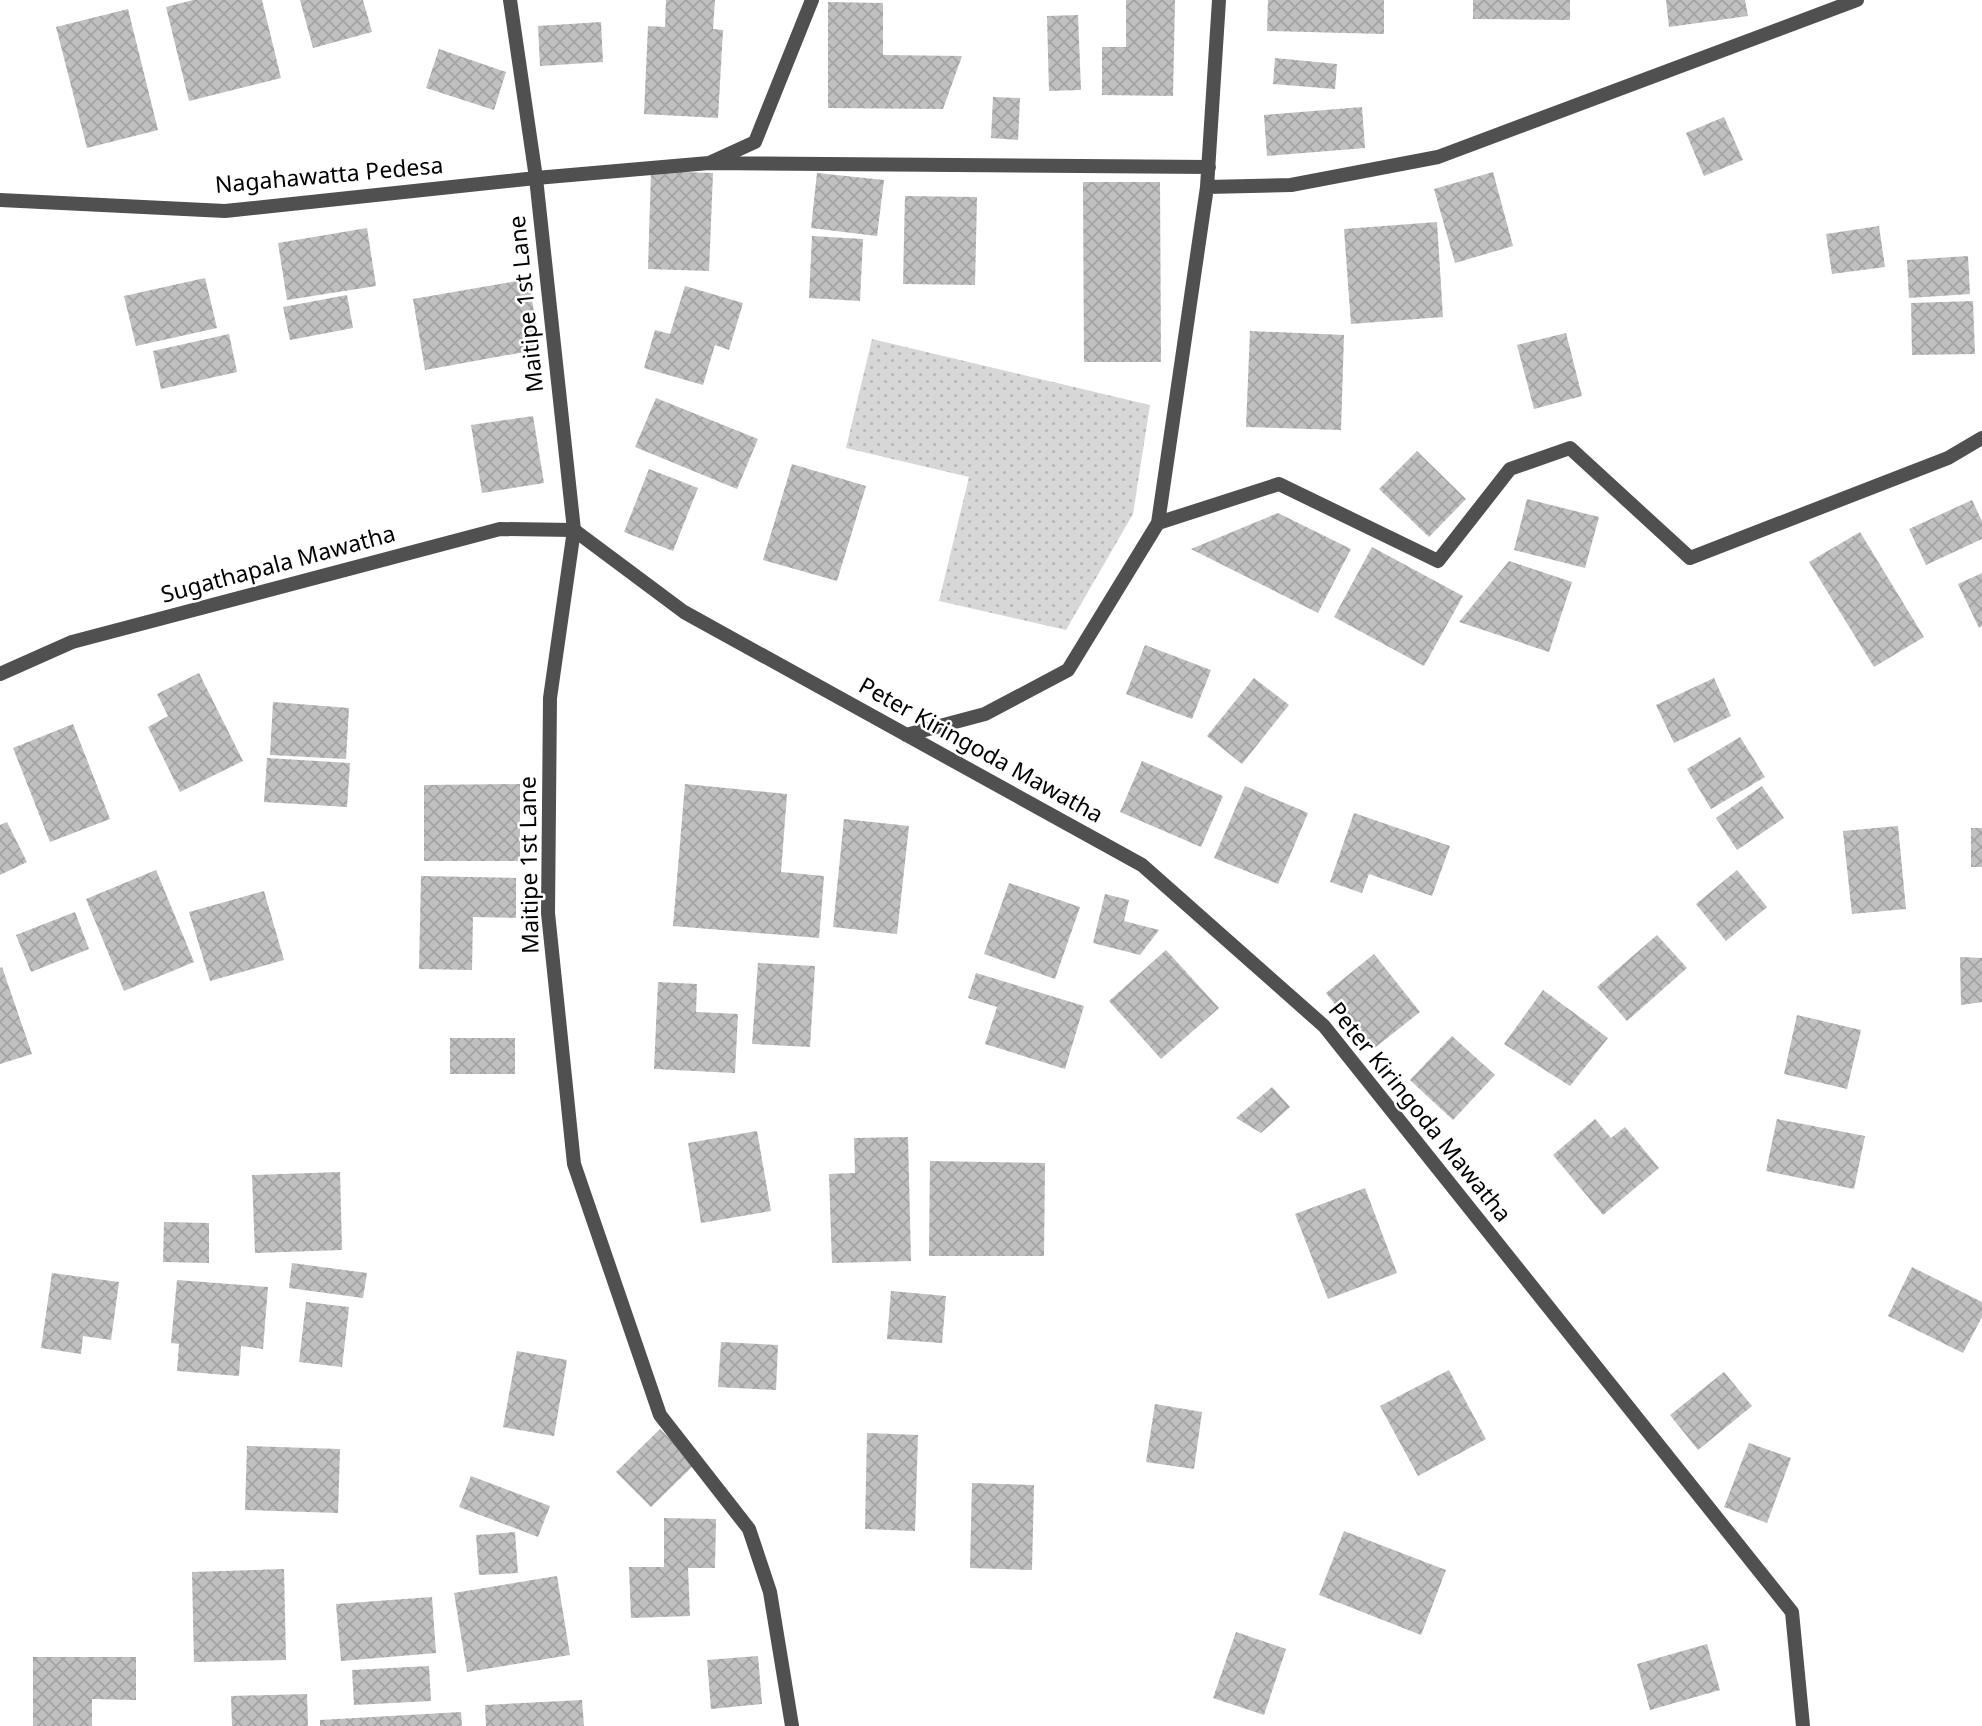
<svg xmlns="http://www.w3.org/2000/svg" width="1982" height="1726" viewBox="0 0 1982 1726" font-family="'Noto Sans',sans-serif">
	<style>
		.grass { fill: url(#grass-dots) }
		.building { fill: url(#building-cross-hatch) }
		.lines { fill: none; stroke-linecap: round; stroke-linejoin: round }
		.minor { stroke: #505050; stroke-width: 14 }
		.tertiary { stroke: #505050; stroke-width: 14 }
		.labels { text-anchor: middle; stroke-width: 5; stroke-linejoin: round; paint-order: stroke }
		.street-label { font-size: 23px; fill: #000; stroke: #fff }
	</style>
	<defs>
		<pattern id="grass-dots" width="8" height="8" patternUnits="userSpaceOnUse" patternTransform="scale(1.75)"><rect width="8" height="8" fill="#d7d7d7"/><path d="M2 2h.1M6 6h.1" fill="none" stroke="#b7b7b7" stroke-width="1.8" stroke-linecap="round"/></pattern>
		<pattern id="building-cross-hatch" width="8" height="8" patternUnits="userSpaceOnUse" patternTransform="scale(1.75)"><rect width="8" height="8" fill="#c0c0c0"/><path d="M0 0l8 8M0 8l8-8" fill="none" stroke="#a3a3a3"/></pattern>
	</defs>
	<rect width="100%" height="100%" fill="#fff"/>
	<path class="grass" d="M872,339L1150,405L1133,514L1066,630L939,601L969,477L846,448Z"/>
	<path class="building" d="M193,0H262L281,78L189,101L166,7Z
		M300,0H363L372,32L313,48Z
		M666,0H715L713,29L723,30L718,118L644,114L648,26L665,27Z
		M1126,0H1175L1173,96L1102,95V47H1126Z
		M1268,0H1384V34L1267,31Z
		M1473,0H1570V20L1473,19Z
		M1666,0H1745L1748,16L1669,27Z
		M828,2L883,3V55L962,56L943,109L828,108Z
		M128,9L158,130L87,148L56,27Z
		M1078,15L1081,90L1049,91L1047,16Z
		M601,22L603,62L540,66L538,26Z
		M439,49L506,72L494,110L426,88Z
		M1275,58L1337,64L1335,89L1273,84Z
		M993,97L1020,98L1018,140L991,138Z
		M1362,107L1365,148L1267,156L1264,115Z
		M1724,117L1743,160L1704,176L1686,133Z
		M651,171L713,173L709,271L648,269Z
		M1493,172L1513,246L1455,263L1434,189Z
		M817,173L884,180L877,236L811,228Z
		M1083,182H1160L1161,362H1084Z
		M905,196L977,197L975,285L903,284Z
		M1437,222L1443,317L1351,324L1344,229Z
		M1879,226L1885,267L1832,274L1826,234Z
		M367,228L376,286L287,300L278,243Z
		M812,236L863,239L860,301L809,298Z
		M1968,256L1970,294L1909,298L1907,260Z
		M205,278L217,328L136,346L124,296Z
		M528,279L541,349L425,370L413,299Z
		M685,286L743,303L729,350L715,345L703,385L644,368L655,330L670,334Z
		M347,295L353,328L290,340L283,307Z
		M1973,301L1975,354L1912,355L1911,303Z
		M1250,331L1344,335L1341,430L1246,427Z
		M1566,333L1582,396L1534,409L1517,345Z
		M229,334L237,372L161,389L153,351Z
		M656,398L758,439L737,489L635,447Z
		M533,416L544,483L482,493L471,425Z
		M1417,451L1466,499L1429,537L1379,489Z
		M792,464L866,486L837,581L763,560Z
		M649,469L698,488L673,551L624,532Z
		M1527,499L1599,517L1585,568L1514,550Z
		M1972,500L1982,521V539L1926,565L1909,529Z
		M1278,513L1351,549L1318,613L1191,549Z
		M1860,532L1924,637L1874,667L1809,562Z
		M1372,547L1463,596L1424,666L1334,617Z
		M1509,561L1572,582L1549,652L1459,622Z
		M1982,573V626L1979,628L1958,584Z
		M1145,645L1211,670L1192,719L1126,694Z
		M199,673L243,761L180,792L148,727L168,716L157,694Z
		M1254,678L1289,705L1242,764L1207,736Z
		M1714,678L1731,716L1674,743L1656,705Z
		M273,702L349,708L346,759L270,755Z
		M73,724L110,819L50,842L13,748Z
		M1740,737L1765,777L1711,809L1687,769Z
		M267,758L350,763L347,807L264,802Z
		M1142,761L1223,796L1201,847L1120,812Z
		M520,784V861H424V785Z
		M685,784L787,794L781,872L824,876L819,938L673,926Z
		M1245,786L1308,813L1278,884L1214,858Z
		M1762,786L1784,818L1737,850L1716,818Z
		M1354,813L1450,846L1432,896L1369,874L1362,893L1330,882Z
		M844,819L909,826L897,934L833,927Z
		M7,822L27,862L0,875V825Z
		M1898,826L1906,909L1852,914L1843,831Z
		M1971,828H1982V867H1971Z
		M156,870L194,962L124,991L86,899Z
		M1737,870L1767,907L1726,941L1696,904Z
		M421,876L516,878V918L473,917L472,970L419,969Z
		M1009,883L1080,907L1055,979L984,954Z
		M264,891L284,960L210,981L189,912Z
		M1105,894L1129,900L1124,921L1159,930L1140,955L1093,943Z
		M75,912L89,949L31,972L16,935Z
		M1657,935L1687,968L1627,1021L1597,987Z
		M1166,950L1219,1008L1161,1059L1109,1001Z
		M1374,954L1420,1012L1372,1050L1326,993Z
		M1960,957L1982,958V1002L1961,1005Z
		M758,963L815,966L810,1047L752,1044Z
		M2,967L32,1054L0,1064V968Z
		M976,973L1084,1006L1065,1069L985,1044L997,1007L968,998Z
		M658,982L697,984L696,1012L738,1014L735,1073L654,1069Z
		M1543,990L1608,1038L1570,1086L1504,1044Z
		M1797,1015L1861,1030L1847,1089L1784,1074Z
		M1452,1036L1495,1075L1453,1120L1410,1080Z
		M450,1038H515V1074H450Z
		M1272,1087L1290,1107L1261,1133L1236,1118Z
		M1595,1119L1611,1138L1625,1127L1659,1168L1603,1215L1553,1155Z
		M1777,1119L1865,1136L1854,1189L1766,1171Z
		M757,1131L771,1211L701,1223L688,1143Z
		M908,1137L911,1261L832,1263L829,1174L855,1173L854,1138Z
		M930,1161L1045,1163L1044,1256H929Z
		M340,1172L342,1250L255,1253L252,1175Z
		M1365,1188L1397,1273L1328,1299L1295,1214Z
		M164,1222L209,1223V1263L163,1262Z
		M292,1263L367,1273L363,1298L289,1288Z
		M1912,1267L1982,1302V1317L1963,1353L1888,1316Z
		M52,1273L119,1282L111,1340L83,1336L81,1354L41,1348Z
		M177,1280L268,1287L263,1349L241,1346L239,1376L177,1371L179,1344L171,1343Z
		M891,1291L946,1296L942,1343L887,1339Z
		M306,1302L349,1307L342,1367L299,1362Z
		M721,1342L778,1345L776,1390L718,1387Z
		M517,1351L567,1360L554,1436L503,1427Z
		M1449,1370L1486,1439L1418,1476L1380,1406Z
		M1724,1372L1752,1406L1698,1450L1670,1415Z
		M1155,1404L1202,1412L1194,1469L1146,1462Z
		M660,1429L695,1464L651,1507L616,1472Z
		M867,1433L918,1435L915,1531L865,1529Z
		M1749,1443L1791,1458L1767,1523L1724,1507Z
		M247,1446L340,1449L338,1513L245,1510Z
		M471,1476L550,1506L538,1537L459,1507Z
		M972,1483L1034,1485L1032,1570L970,1568Z
		M664,1518L716,1519L715,1568H688L690,1616L631,1618L629,1567H664Z
		M1344,1531L1446,1570L1421,1635L1319,1595Z
		M515,1532L518,1573L479,1575L476,1535Z
		M284,1569L286,1660L194,1662L192,1572Z
		M557,1576L570,1655L467,1672L454,1593Z
		M432,1597L436,1653L341,1661L336,1604Z
		M1236,1632L1286,1649L1264,1715L1213,1698Z
		M1707,1644L1720,1690L1650,1710L1637,1664Z
		M758,1656L762,1704L711,1709L707,1660Z
		M33,1657H136V1700L92,1699V1726H33Z
		M429,1666L431,1701L354,1705L352,1670Z
		M307,1694L308,1726H232L231,1696Z
		M582,1700L584,1726H486L485,1705Z
		M461,1712L462,1726H320V1720Z"/>
	<g class="lines">
		<path class="minor" d="M709,163L1209,167
			M536,178L709,163L755,142L812,0
			M1207,187L1291,185L1438,157L1857,0
			M1158,523L1279,484L1438,561L1510,469L1570,448L1690,558L1948,458L1982,438
			M0,674L72,642L500,529L574,530L684,612L1142,865L1324,1026L1792,1612L1803,1726
			M906,735L985,714L1068,670L1158,523L1207,187L1219,0"/>
		<path class="tertiary" d="M510,0L536,178L574,530L550,698L548,913L574,1164L660,1415L749,1529L770,1592L792,1726
			M0,200L225,211L536,178"/>
	</g>
	<g class="labels">
		<g class="street-label">
			<text transform="translate(329 175) rotate(-5)" y="8">Nagahawatta Pedesa</text>
			<text transform="translate(526 304) rotate(-96)" y="8">Maitipe 1st Lane</text>
			<text transform="translate(278 564) rotate(-15)" y="8">Sugathapala Mawatha</text>
			<text transform="translate(981 750) rotate(29)" y="8">Peter Kiringoda Mawatha</text>
			<text transform="translate(529 865) rotate(-91)" y="8">Maitipe 1st Lane</text>
			<text transform="translate(1420 1112) rotate(51)" y="8">Peter Kiringoda Mawatha</text>
		</g>
	</g>
</svg>
